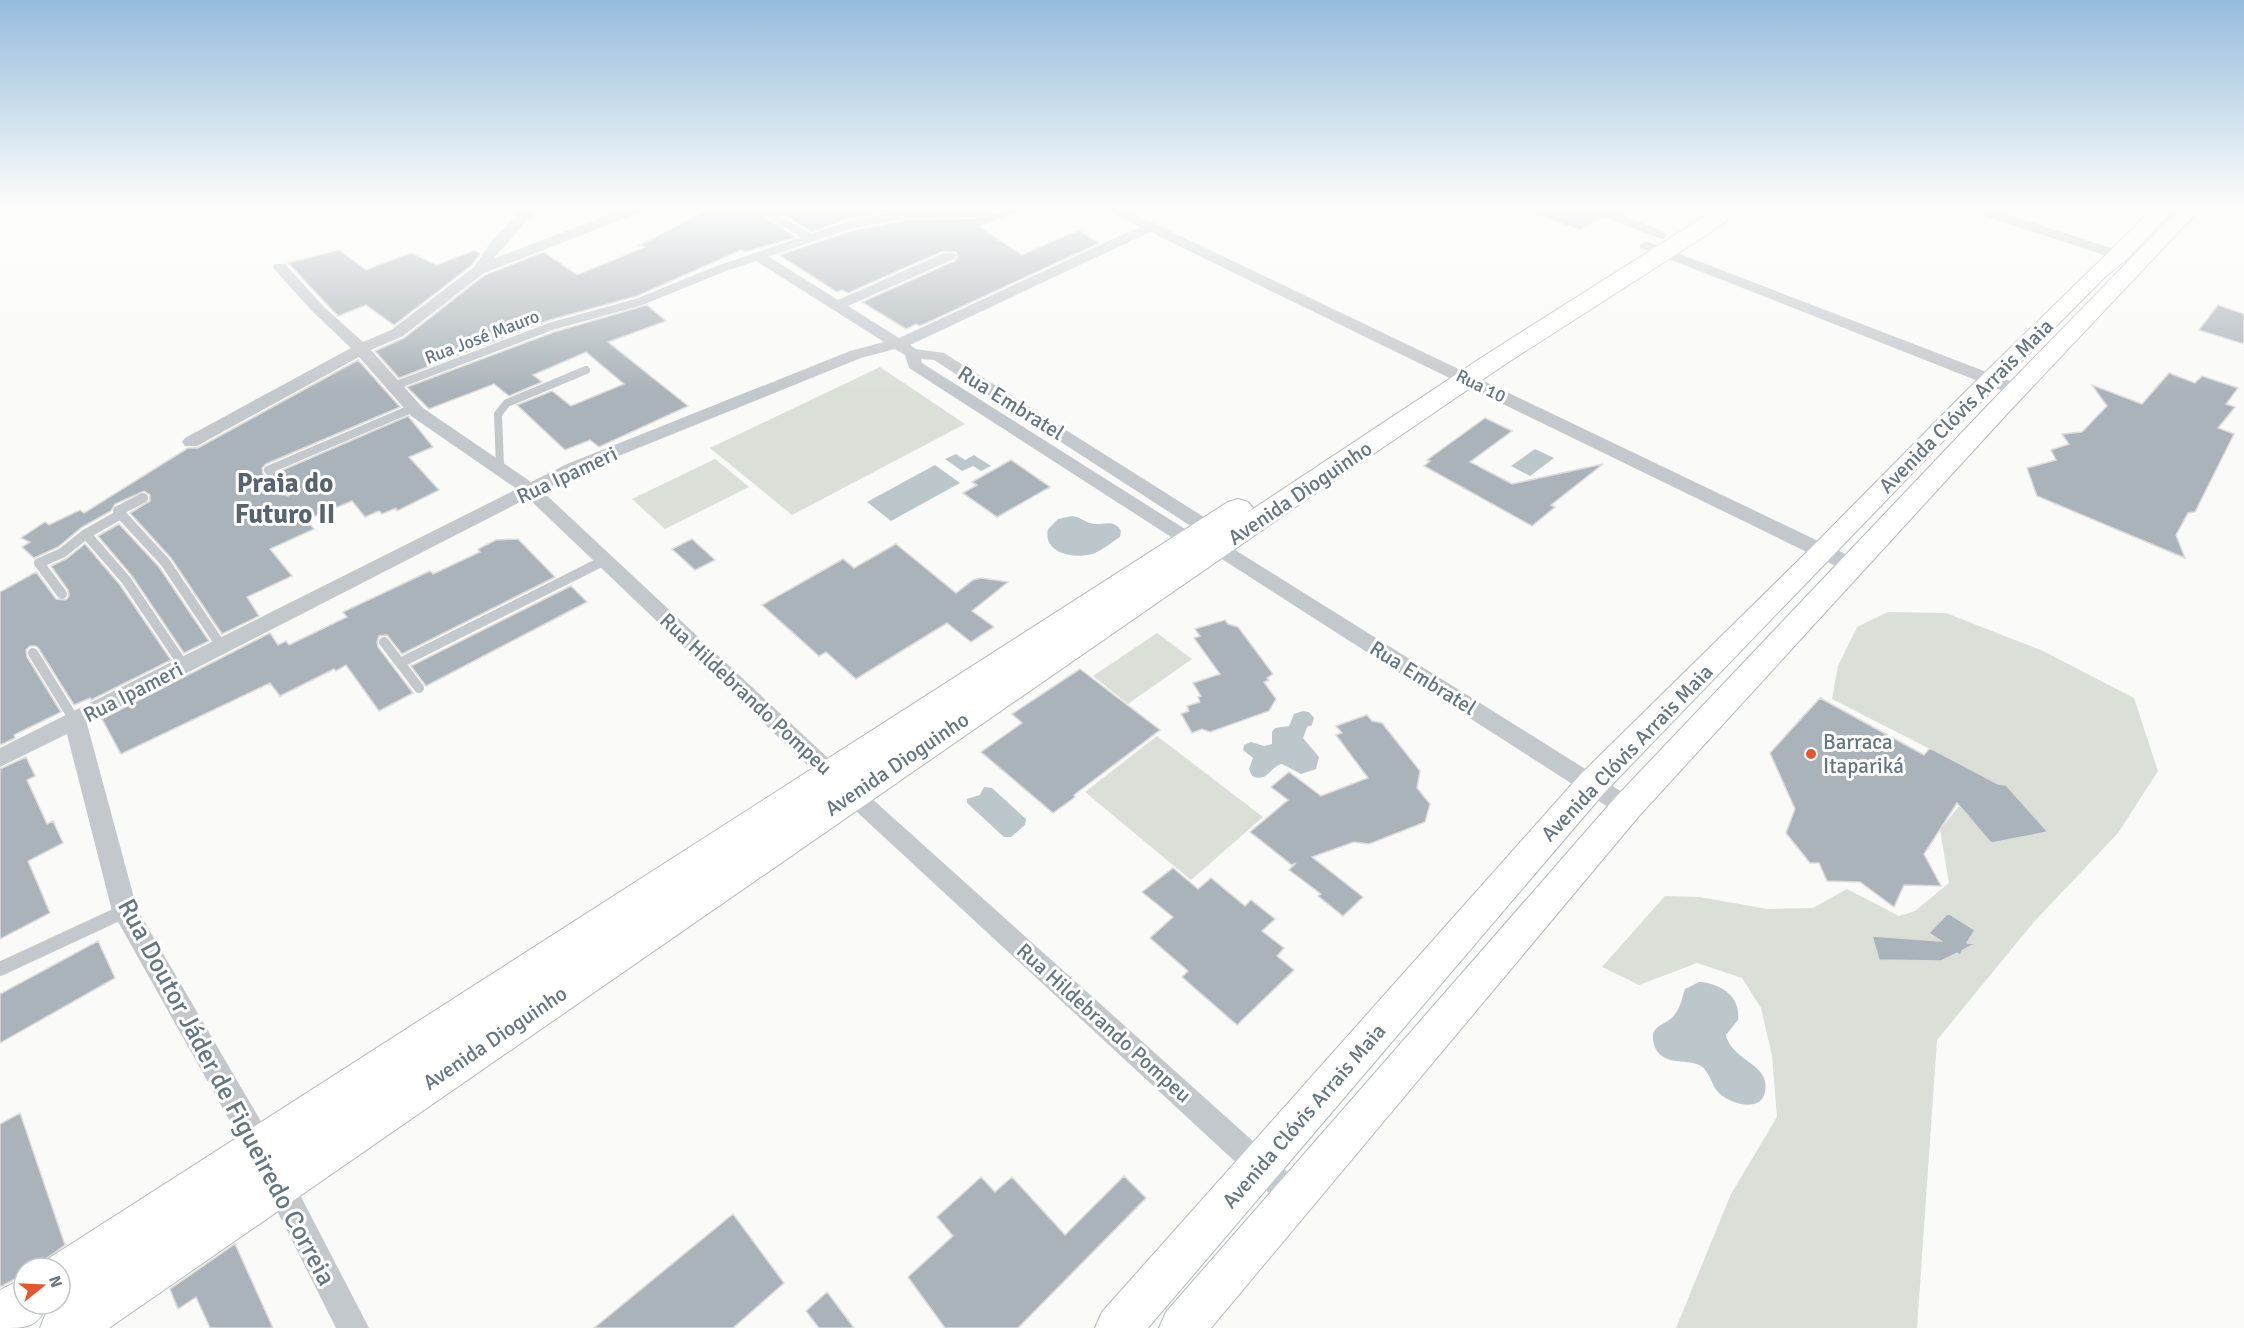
<svg xmlns="http://www.w3.org/2000/svg" width="2244" height="1328" viewBox="0 0 2244 1328" font-family="Signika,sans-serif">
	<style>
		.green { fill: #dadfd7 }
		.water { fill: #bbc7cb }
		.building { fill: #aab3b9; stroke: #dcdcda; stroke-width: 1.5 }
		.lines { fill: none; stroke-linecap: round; stroke-linejoin: round }
		.secondary-casing { stroke: #b3babf; stroke-width: 2 }
		.primary-casing { stroke: #b5babe; stroke-width: 2 }
		.service-far2 { stroke: #c3c8cc; stroke-width: 8 }
		.service-far1 { stroke: #c3c8cc; stroke-width: 10 }
		.service { stroke: #c3c8cc; stroke-width: 14 }
		.minor { fill: #c3c8cc; fill-rule: evenodd }
		.secondary { fill: #fff; fill-rule: evenodd }
		.primary { fill: #fff; fill-rule: evenodd }
		.poi-dot { fill: #e4572e; stroke: #fff; stroke-width: 2 }
		.labels { text-anchor: middle; stroke-width: 6; stroke-linejoin: round; paint-order: stroke }
		.far-street-label { font-size: 18px; fill: #657683; stroke: #fff }
		.street-label { font-size: 21px; fill: #657683; stroke: #fff }
		.poi-label { font-size: 21px; fill: #657683; stroke: #fff; text-anchor: start }
		.near-street-label { font-size: 26px; fill: #657683; stroke: #fff }
		.district-label { font-size: 27px; font-weight: bold; fill: #57646e; stroke: #fff }
	</style>
	<rect width="100%" height="100%" fill="#fafaf8"/>
	<path class="green" d="M880,367L965,424L792,515L710,448Z
		M715,459L749,487L665,529L632,499Z
		M1888,612L1946,613L2043,651L2134,698L2158,771L2118,833L2033,923L1937,1040L1917,1328H1676L1731,1194L1777,1117L1772,1056L1761,1008L1742,978L1697,963L1639,985L1602,967L1665,896L1700,897L1767,909L1813,908L1847,889L1899,916L1915,911L1949,883L1940,830L1983,776L1832,699L1838,666L1857,627Z
		M1157,633L1192,659L1128,704L1093,676Z
		M1157,736L1263,817L1191,880L1085,792Z"/>
	<path class="water" d="M1535,449L1554,458L1530,476L1511,466Z
		M956,454L965,460L974,455L991,466L981,471L973,466L962,471L945,459Z
		M935,465L960,483L891,521L867,502Z
		M1072,516C1080,517 1084,521 1090,523C1102,527 1113,517 1121,531L1120,537C1112,542 1104,549 1095,553C1077,560 1042,554 1048,529L1058,519Z
		M1303,711L1309,712L1314,718L1312,725L1307,727L1303,738L1319,757L1316,769L1301,774L1282,764C1269,767 1268,783 1252,776L1249,769L1253,758L1243,750L1244,745L1251,742L1264,746L1272,744V732L1275,728L1289,726L1294,714Z
		M984,787L992,788L1026,819L1025,825L1011,837H1004L967,803V799L980,795Z
		M1699,982C1720,983 1741,996 1738,1020L1726,1035C1732,1062 1771,1063 1765,1092C1760,1114 1729,1103 1719,1093C1711,1085 1710,1072 1701,1066C1686,1057 1658,1069 1653,1040C1651,1024 1668,1025 1675,1014C1681,1006 1682,998 1685,989Z"/>
	<path class="building" d="M714,207H753L756,212L796,237L745,252L741,250L637,296L550,320L399,378L375,351L404,338L485,275L544,252L577,275L645,247L639,245Z
		M771,207H959L906,208L848,219L811,232Z
		M1002,207H1027L979,227L1022,255L1079,230L1099,243L920,326L916,324L906,329L862,302L955,261L958,257L956,252L943,251L848,293L842,290L837,292L779,255L851,231L908,220L971,219L998,213Z
		M1525,207H1576L1601,218L1580,230L1524,209Z
		M339,250L366,270L411,253L437,265L475,250L480,254L472,265L394,325L366,305L338,316L288,263Z
		M647,305L666,321L608,342L688,406L599,447L590,440L565,450L517,405L552,391L571,406L624,384L586,352L533,375L542,382L509,396L494,384L429,409L407,387L554,332Z
		M2218,305L2244,314V344L2199,330Z
		M358,360L400,407L266,464L262,468L263,474L280,494L288,496L293,492V487L284,475L278,472L408,416L433,447L409,457L439,490L397,511L396,508L382,514L379,511L365,517L352,501L306,520L314,529L270,549L292,576L247,597L259,616L222,634L171,558L130,513L150,501V495L144,491L115,504L111,511L82,527L58,547L34,558L22,547L30,542L21,538L45,522L49,525L80,510L84,513L188,448H198Z
		M2169,373L2195,383L2202,376L2238,388L2226,404L2235,407L2218,428L2234,434L2195,512L2188,513L2176,535L2185,558L2037,496L2027,468L2056,460L2051,450L2069,444L2062,434L2082,432L2107,406L2092,385L2142,404Z
		M1485,418L1512,431L1470,462L1512,484L1603,464L1551,505L1555,507L1532,526L1424,466L1430,461L1427,460Z
		M1011,460L1050,487L997,517L963,493L977,485L972,482Z
		M119,524L159,567L209,641L184,653L132,576L98,536Z
		M518,539L555,577L402,654L387,635L379,636L377,642L378,647L413,693L379,711L346,665L336,671L334,669L280,696L270,683L121,754L102,719L270,633L278,645L286,641L289,645L347,617L343,612L430,571L433,574L480,552L478,549L496,540Z
		M692,539L715,560L695,570L672,549Z
		M85,544L120,585L171,660L91,700L90,698L74,705L39,649L36,646H30L26,650L27,657L61,712L14,735L15,738L0,745V592L36,572L56,599L66,600L69,596L68,590L51,566L66,559Z
		M896,544L956,593L973,580L981,578L1008,582L972,611L994,627L971,642L947,623L856,679L826,652L819,656L762,605L843,559L854,568Z
		M571,586L587,602L426,686L411,666Z
		M1225,620L1228,624L1238,627L1273,674L1267,678L1269,680L1264,682L1276,699L1269,711L1210,732L1202,729L1192,733L1181,714L1189,711L1187,706L1200,702L1198,697L1201,696L1193,683L1220,674L1194,638L1200,636L1195,629Z
		M1080,669L1160,730L1074,795L1075,797L1053,813L981,752L1022,723L1012,714Z
		M1820,698L1924,755L1930,748L1998,784L2006,785L2048,832L1991,843L1957,803L1924,854L1941,886L1904,885L1894,907L1860,882L1827,881L1819,863H1810L1786,833L1795,809L1770,753Z
		M1367,715L1372,721L1382,723L1420,771L1417,788L1430,804L1425,822L1369,844L1354,842L1312,857L1363,897L1343,916L1318,896L1321,894L1289,870L1296,863L1292,865L1250,832L1288,800L1271,787L1289,772L1321,796L1368,778L1336,735L1342,733L1336,726Z
		M26,757L35,776L27,780L47,824L53,821L63,843L28,861L50,913L0,939V769Z
		M1173,868L1198,889L1211,878L1245,906L1251,900L1275,919L1262,931L1284,948L1277,956L1294,970L1237,1025L1182,977L1188,971L1150,938L1173,917L1142,892Z
		M1948,913L1975,930L1967,943L1975,944L1963,950L1960,955L1957,953L1941,961L1879,960L1872,936L1941,941L1929,933Z
		M98,941L115,978L0,1043V994Z
		M20,1113L65,1245L33,1268H24V1274L0,1287V1124Z
		M1124,1176L1146,1198L1018,1328H945L908,1277L953,1236L937,1217L981,1177L995,1192L1012,1177L1065,1235Z
		M733,1214L784,1283L733,1328H594Z
		M235,1244L273,1328H210L196,1297L178,1309L170,1289Z
		M827,1292L854,1328H819L806,1311Z"/>
	<g class="lines">
		<g class="secondary-casing">
			<path id="secondary" d="M2155,207H2176L2127,259L2106,276L1978,405L1604,793L1148,1328H1095L1102,1312L1580,775L1813,546L1962,395Z
				M2181,207H2202L2006,415L1639,816L1211,1328H1159L1166,1312L1615,798L1988,405Z"/>
		</g>
		<g class="primary-casing">
			<path id="primary" d="M1719,207H1745L1708,234L1504,365L1297,506L109,1328H40L47,1310L60,1304V1268H40L43,1262L1228,502L1238,499L1248,502L1253,508L1250,511L1487,354Z
				M24,1278V1304H48C37,1328 28,1328 0,1328V1290Z"/>
		</g>
		<path class="service-far2" d="M759,207L810,238
			M1589,207L1662,235
			M394,386L552,326L639,302L720,269L849,225L907,214L970,213L996,207
			M500,467L498,414L507,403L586,370
			M279,482L268,470L413,408"/>
		<path class="service-far1" d="M278,480L286,489
			M143,498L118,511L165,562L222,647
			M121,514L86,534L126,580L184,666
			M62,594L39,563L62,553L86,534
			M384,642L419,688
			M33,653L75,721
			M400,663L605,560"/>
		<path class="service" d="M0,969L125,911"/>
		<path class="minor" d="M524,207H539L493,259L628,207H648L646,210L484,273L403,336L371,350L423,408L531,482L567,464L850,351L884,342L753,259L751,256L753,253H763L838,300L944,253H954L956,256L954,259L848,306L899,338L1139,227L1102,207H1120L1860,561L1863,566L1860,571L1853,572L1846,571L1150,232L910,345L916,349L944,353L1215,524L1224,543L1635,800L1639,807L1635,814L1627,816L1619,814L1211,552L1182,544L909,368L905,355L895,349L861,358L579,472L542,491L860,788L1303,1186L1308,1196L1303,1206L1293,1211L1283,1206L844,800L528,498L87,724L137,909L270,1137L369,1328H336L250,1157L112,911L67,734L0,767V748L517,489L411,416L359,357L197,446H185L182,442L185,438L351,348L313,312L275,270L273,267L275,264H285L323,306L363,342L391,330L474,267L491,242ZM921,359L934,360L1200,532L1203,538L1196,536L922,363Z
			M1964,207H1985L2145,259L2147,262L2145,265H2135L1966,210Z
			M1646,241L2023,386L2025,390L2017,395L2011,394L1641,248L1639,245Z"/>
		<use href="#secondary" class="secondary"/>
		<use href="#primary" class="primary"/>
	</g>
	<linearGradient id="sky" x2="0" y2="1"><stop stop-color="#96bcdc"/><stop offset="0.53" stop-color="#fdfdfc"/><stop offset="1" stop-color="#fdfdfc" stop-opacity="0"/></linearGradient>
	<rect width="2244" height="393" fill="url(#sky)"/>
	<circle class="poi-dot" cx="1811" cy="754" r="6"/>
	<g class="labels">
		<g class="far-street-label">
			<text transform="translate(482 337) rotate(-21)" y="6">Rua José Mauro</text>
			<text transform="translate(1481 386) rotate(26)" y="6">Rua 10</text>
		</g>
		<g class="street-label">
			<text transform="translate(1011 403) rotate(32)" y="7">Rua Embratel</text>
			<text transform="translate(1966 406) rotate(-45)" y="7">Avenida Clóvis Arrais Maia</text>
			<text transform="translate(567 475) rotate(-25)" y="7">Rua Ipameri</text>
			<text transform="translate(1300 493) rotate(-34)" y="7">Avenida Dioguinho</text>
			<text transform="translate(1423 678) rotate(32)" y="7">Rua Embratel</text>
			<text transform="translate(133 692) rotate(-27)" y="7">Rua Ipameri</text>
			<text transform="translate(746 694) rotate(43)" y="7">Rua Hildebrando Pompeu</text>
			<text transform="translate(1627 753) rotate(-46)" y="7">Avenida Clóvis Arrais Maia</text>
			<text transform="translate(897 764) rotate(-34)" y="7">Avenida Dioguinho</text>
			<text transform="translate(1104 1023) rotate(42)" y="7">Rua Hildebrando Pompeu</text>
			<text transform="translate(495 1038) rotate(-34)" y="7">Avenida Dioguinho</text>
			<text transform="translate(1304 1116) rotate(-49)" y="7">Avenida Clóvis Arrais Maia</text>
		</g>
		<g class="poi-label">
			<text x="1823" y="749">Barraca<tspan x="1823" dy="24">Itapariká</tspan></text>
		</g>
		<g class="near-street-label">
			<text transform="translate(227 1092) rotate(62)" y="9">Rua Doutor Jáder de Figueiredo Correia</text>
		</g>
		<g class="district-label">
			<text x="285" y="492">Praia do<tspan x="285" dy="31">Futuro II</tspan></text>
		</g>
	</g>
	<g transform="translate(42 1286) rotate(72)"><circle r="28" fill="#ffffff" stroke="#c1c8cd" stroke-width="1.5"/>
	<path d="M0-4.5L10 22L0 15L-10 22Z" fill="#e4572e"/>
	<text y="-9" font-size="16" font-weight="bold" text-anchor="middle" fill="#657683">N</text>
	</g>
</svg>
